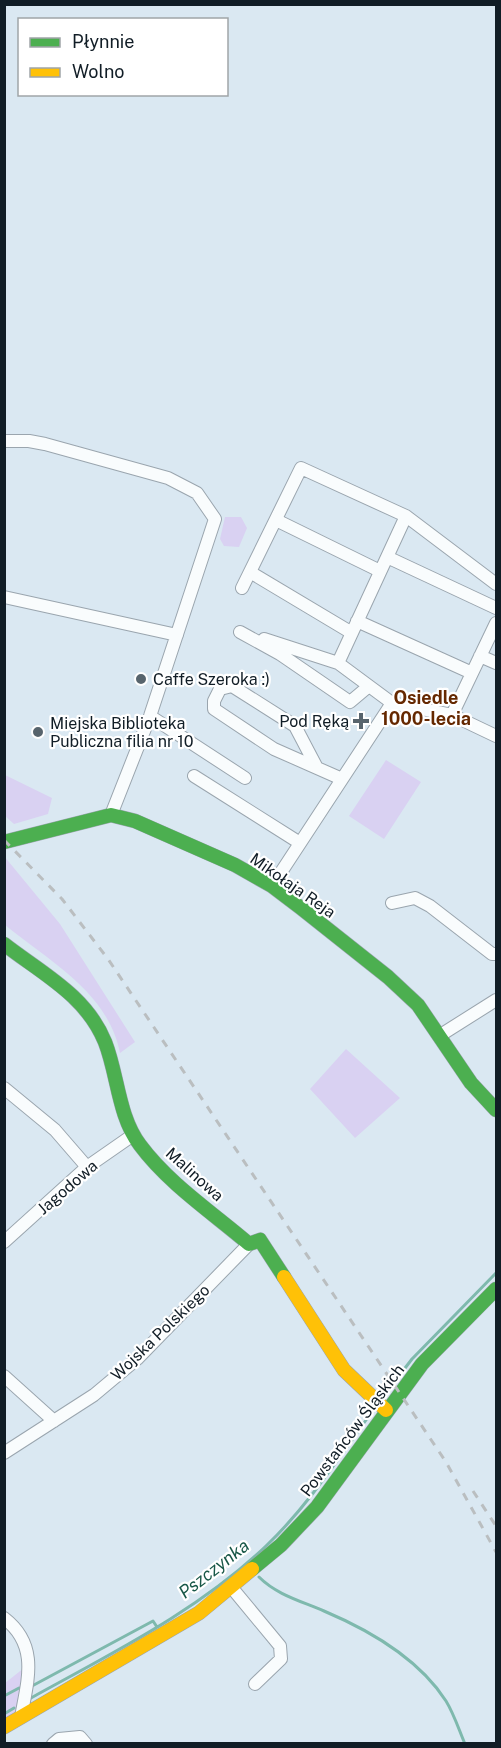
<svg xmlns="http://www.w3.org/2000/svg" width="501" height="1748" viewBox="0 0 501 1748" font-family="'Public Sans',sans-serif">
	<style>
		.green { fill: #d9d1f2 }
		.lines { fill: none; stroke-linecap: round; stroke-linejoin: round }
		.stream { stroke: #7eb9ad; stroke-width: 3 }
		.street-casing { stroke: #9aa5ae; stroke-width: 14 }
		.fast-casing { stroke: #9aa5ae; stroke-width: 15 }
		.slow-casing { stroke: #9aa5ae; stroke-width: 15 }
		.street { stroke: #f9fcfd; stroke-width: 12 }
		.fast { stroke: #4caf50; stroke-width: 14 }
		.slow { stroke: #ffc107; stroke-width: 14 }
		.rail { stroke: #babec0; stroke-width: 3; stroke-dasharray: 8 8; stroke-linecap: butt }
		.poi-dot { fill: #57646d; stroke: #fff; stroke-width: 2 }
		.labels { text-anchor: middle; stroke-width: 4.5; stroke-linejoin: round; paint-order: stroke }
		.poi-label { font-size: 16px; fill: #111d26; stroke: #fff; text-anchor: start }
		.street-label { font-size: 16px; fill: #111d26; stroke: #fff }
		.neighbourhood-label { font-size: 18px; font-weight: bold; fill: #652800; stroke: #fff }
		.water-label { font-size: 18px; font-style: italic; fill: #195848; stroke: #fff }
	</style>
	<rect width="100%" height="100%" fill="#dae8f2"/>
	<path class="green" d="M225,517H241L247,528L239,547L224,546L220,539Z
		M386,760L421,782L384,839L349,816Z
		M5,775L52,798L48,814L14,824L5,816Z
		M4,856L60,924L135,1042L120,1053C108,992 49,961 5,925Z
		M346,1049L400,1098L355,1138L310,1089Z
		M24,1668L17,1712L5,1720V1683Z"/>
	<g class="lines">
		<path class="stream" d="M382,1398L412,1359L496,1273
			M259,1577C277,1595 301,1601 324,1611C369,1630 419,1659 446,1701C454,1714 459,1730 465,1744
			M32,1686L153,1621L157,1627
			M4,1696L19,1688
			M31,1698C112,1653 198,1611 266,1546C307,1507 338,1459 371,1413
			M4,1714L14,1708"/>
		<g class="street-casing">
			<path id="street" d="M4,441H29L45,444L168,478L197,493L215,519L150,716L111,815
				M276,520L380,571
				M387,557L496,608
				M250,572L352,633
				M242,588L301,468L406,516
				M4,597L177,635
				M357,621L472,673
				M240,632L280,654L350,702L369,686
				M264,639L338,663
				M480,656L496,663
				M392,703L338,663L406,516L496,584
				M452,715L496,736
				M150,716L245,778
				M316,766L295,726L232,686L220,689L214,701V709L274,749L342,779
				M194,776L300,843
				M272,886L392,703L452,715L496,623
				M392,903L415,898L430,906L492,954H496
				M439,1036L496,1000
				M4,1088L55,1130L87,1167
				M4,1242L87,1167L133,1135
				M4,1376L54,1421
				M4,1453L94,1395L137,1359L249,1244
				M232,1588L280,1646L281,1659L255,1684
				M4,1618C39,1645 28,1679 21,1717
				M53,1744L59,1739L80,1737L86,1744"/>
		</g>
		<g class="fast-casing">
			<path id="fast" d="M4,842L111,815L135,821L235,865L272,886L301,908L388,977L418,1005L471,1083L496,1110
				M4,944C41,973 86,995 105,1042C118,1075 118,1116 140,1145C169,1184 213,1213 249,1244L260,1240L284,1277
				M252,1569L281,1545L317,1507L422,1364L496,1289"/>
		</g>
		<g class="slow-casing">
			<path id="slow" d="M284,1277L344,1370L386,1410
				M4,1727L199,1613L252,1569"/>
		</g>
		<use href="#street" class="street"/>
		<use href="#fast" class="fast"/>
		<use href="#slow" class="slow"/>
		<path class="rail" d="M4,840L62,899L108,959L446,1462L496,1552
			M473,1491L496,1526"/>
	</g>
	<g class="poi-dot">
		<circle cx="141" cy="679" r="6"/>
		<path d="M358 712h6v6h6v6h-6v6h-6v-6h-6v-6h6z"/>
		<circle cx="38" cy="732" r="6"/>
	</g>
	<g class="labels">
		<g class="poi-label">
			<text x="153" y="685">Caffe Szeroka :)</text>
			<text x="349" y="727" text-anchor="end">Pod Ręką</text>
			<text x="50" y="729">Miejska Biblioteka<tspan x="50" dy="18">Publiczna filia nr 10</tspan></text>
		</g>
		<g class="street-label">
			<text transform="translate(293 885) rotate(35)" y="6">Mikołaja Reja</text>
			<text transform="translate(195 1174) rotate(42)" y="6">Malinowa</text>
			<text transform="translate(67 1187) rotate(-41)" y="6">Jagodowa</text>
			<text transform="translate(160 1332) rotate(-44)" y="6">Wojska Polskiego</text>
			<text transform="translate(352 1430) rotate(-53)" y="6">Powstańców Śląskich</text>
		</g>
		<g class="neighbourhood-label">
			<text x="426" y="704">Osiedle<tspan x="426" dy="21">1000-lecia</tspan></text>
		</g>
		<g class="water-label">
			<text transform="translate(214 1569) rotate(-38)" y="6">Pszczynka</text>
		</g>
	</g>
	<rect width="501" height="1748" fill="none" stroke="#111d26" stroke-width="12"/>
	<rect x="18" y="18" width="210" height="78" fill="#ffffff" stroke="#a0a5a8" stroke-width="1.5"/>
	<rect x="30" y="38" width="30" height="9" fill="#4caf50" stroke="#a0a5a8" stroke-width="1.5"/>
	<text x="72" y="48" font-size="18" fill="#111d26">Płynnie</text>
	<rect x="30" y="68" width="30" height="9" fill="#ffc107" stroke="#a0a5a8" stroke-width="1.5"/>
	<text x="72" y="78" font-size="18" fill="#111d26">Wolno</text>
</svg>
